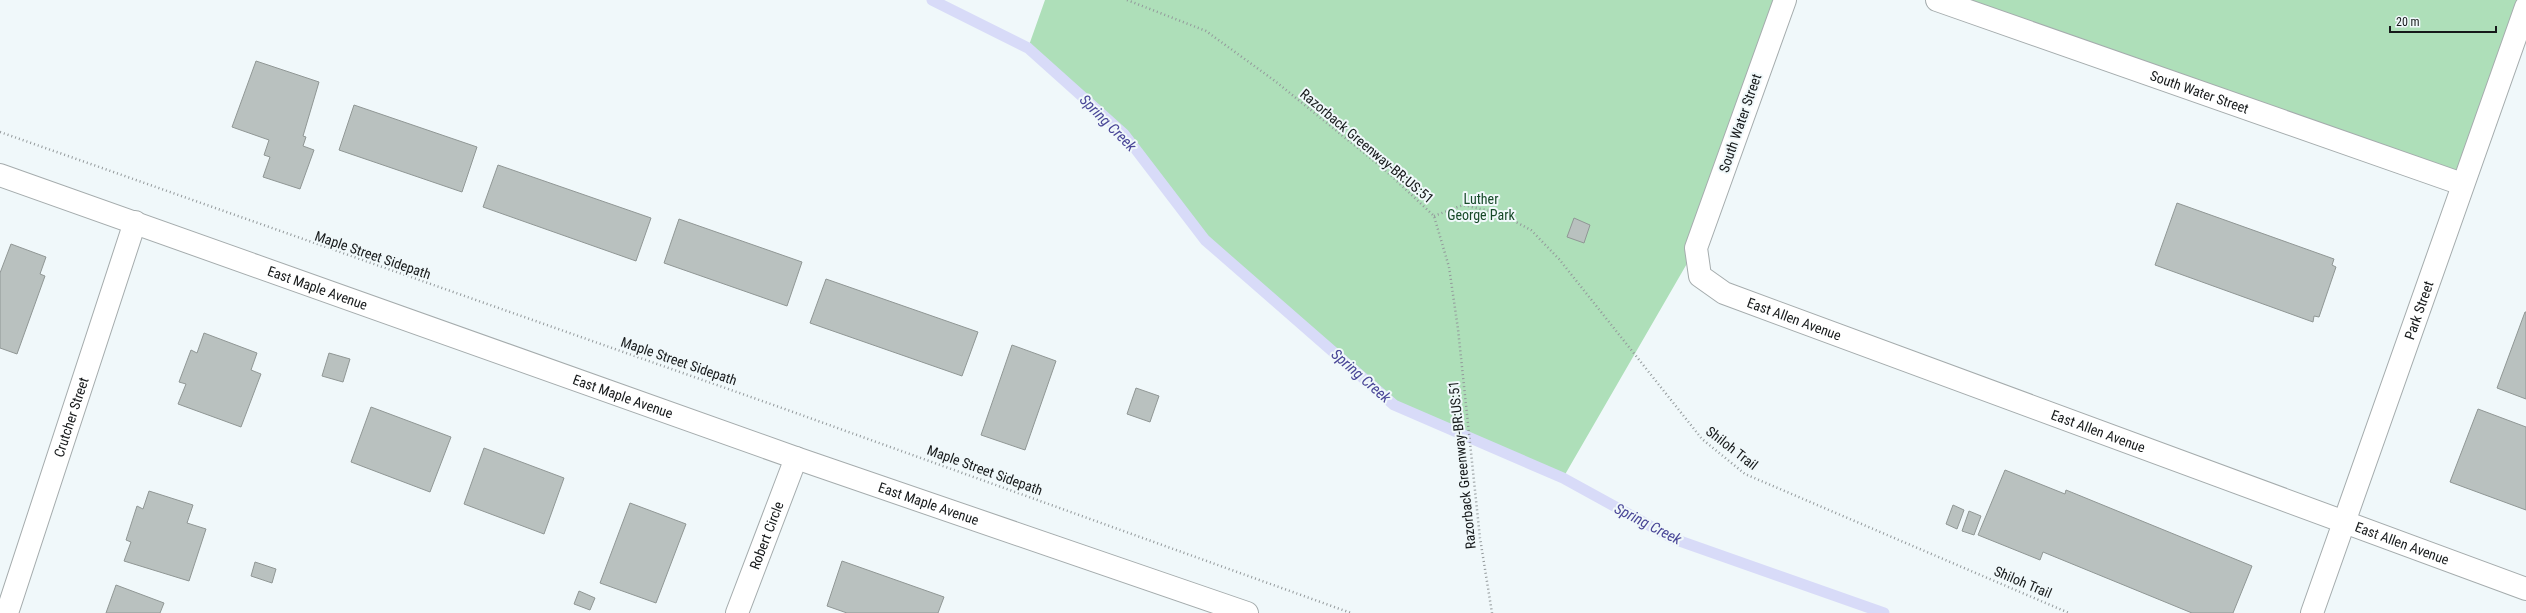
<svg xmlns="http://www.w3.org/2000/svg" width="2526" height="613" viewBox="0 0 2526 613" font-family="'Roboto Condensed',sans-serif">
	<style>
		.green { fill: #aedfb9 }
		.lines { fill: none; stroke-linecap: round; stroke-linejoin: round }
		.stream { stroke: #d8dbf8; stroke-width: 11 }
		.building { fill: #b9c1bf; stroke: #909795 }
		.street-casing { stroke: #a5acad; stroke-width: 24 }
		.secondary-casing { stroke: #a5acad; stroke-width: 24 }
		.path { stroke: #93999b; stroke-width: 2.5; stroke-dasharray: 1 3; stroke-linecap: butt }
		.street { stroke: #fff; stroke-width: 22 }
		.secondary { stroke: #fff; stroke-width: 22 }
		.labels { text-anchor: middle; stroke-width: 4; stroke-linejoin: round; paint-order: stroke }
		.street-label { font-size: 14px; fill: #16191a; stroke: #f0f8fa }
		.park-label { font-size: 14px; fill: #174928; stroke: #f0f8fa }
		.water-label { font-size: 15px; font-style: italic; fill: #494697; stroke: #f0f8fa }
	</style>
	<rect width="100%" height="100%" fill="#f0f8fa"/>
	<path class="green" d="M1045,0H1785L1696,248L1563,478L1394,405L1205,240L1124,134L1028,48Z
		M1937,0H2526L2462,184Z"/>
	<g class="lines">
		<path class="stream" d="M932,0L1028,48L1124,134L1205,240L1394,405L1563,478L1674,539L1884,613"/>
	</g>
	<path class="building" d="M256,61L319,82L303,136L306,137L303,146L314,150L300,189L263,177L270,157L264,155L269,140L232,127Z
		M354,105L477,147L462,192L339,150Z
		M498,165L651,218L636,261L483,207Z
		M2177,203L2334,259L2332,265L2336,267L2319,317L2314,316L2313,322L2155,265Z
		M1574,218L1590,225L1584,243L1567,237Z
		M679,219L802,262L787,306L664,263Z
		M11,244L46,257L40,274L45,276L17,354L0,348V273Z
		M826,279L978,332L962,376L810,323Z
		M2525,312H2526V399L2497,388Z
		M204,333L257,353L251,370L261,374L241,427L178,404L186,384L179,382L191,350L197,353Z
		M1012,345L1056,361L1025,450L981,435Z
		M329,353L350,359L343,382L322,376Z
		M1136,388L1159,396L1150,422L1127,414Z
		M371,407L451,437L430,492L351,462Z
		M2478,409L2526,427V510L2450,482Z
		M484,448L564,478L544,534L464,504Z
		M2005,470L2065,494L2066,490L2252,566L2233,613H2192L2043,552L2040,560L1978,535Z
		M149,491L193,505L187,523L206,529L189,581L124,561L131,542L126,540L137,506L143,509Z
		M630,503L686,524L656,603L600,583Z
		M1953,505L1964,510L1957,529L1946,524Z
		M1969,511L1981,516L1974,535L1962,531Z
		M842,561L944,597L938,613H847L827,606Z
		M255,562L276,569L272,583L251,576Z
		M116,585L164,603L160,613H106Z
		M579,591L595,598L590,610L574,604Z"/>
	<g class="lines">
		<g class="street-casing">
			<g id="street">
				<path id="s1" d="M1785,0L1696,248L1700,276L1724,293L2526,589"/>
				<path id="s2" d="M1937,0L2462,184"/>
				<path id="s3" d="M0,175L796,458L1247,613"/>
				<path id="s4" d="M7,613L135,222"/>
				<path id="s5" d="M737,613L796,458"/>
			</g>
		</g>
		<g class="secondary-casing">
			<g id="secondary">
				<path id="s6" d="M2312,613L2526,7"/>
			</g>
		</g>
		<path class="path" d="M1127,0L1206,31L1275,81L1385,170L1434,216L1449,267L1458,329L1480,538L1492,613
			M0,132L782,408L1351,613
			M1434,216L1463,205L1499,213L1531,230L1559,259L1702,439L1745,474L2069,613"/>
		<use href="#street" class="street"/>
		<use href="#secondary" class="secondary"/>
	</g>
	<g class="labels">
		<g class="street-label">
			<text dy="5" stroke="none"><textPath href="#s2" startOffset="278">South Water Street</textPath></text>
			<text transform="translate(1740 123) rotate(-71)" y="5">South Water Street</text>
			<text transform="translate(1367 146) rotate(40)" y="5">Razorback Greenway-BR:US:51</text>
			<text transform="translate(373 255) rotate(19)" y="5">Maple Street Sidepath</text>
			<text dy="5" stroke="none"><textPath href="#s3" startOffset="337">East Maple Avenue</textPath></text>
			<text dy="5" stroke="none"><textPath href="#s6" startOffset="321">Park Street</textPath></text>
			<text dy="5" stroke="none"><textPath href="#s1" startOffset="396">East Allen Avenue</textPath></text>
			<text transform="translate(679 361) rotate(19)" y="5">Maple Street Sidepath</text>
			<text dy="5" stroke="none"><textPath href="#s3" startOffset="661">East Maple Avenue</textPath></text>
			<text dy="5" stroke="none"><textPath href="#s4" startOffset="206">Crutcher Street</textPath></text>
			<text dy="5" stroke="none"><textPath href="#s1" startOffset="720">East Allen Avenue</textPath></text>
			<text transform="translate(1732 448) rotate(38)" y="5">Shiloh Trail</text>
			<text transform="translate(1462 465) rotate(-96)" y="5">Razorback Greenway-BR:US:51</text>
			<text transform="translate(985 470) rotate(20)" y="5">Maple Street Sidepath</text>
			<text dy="5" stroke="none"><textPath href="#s3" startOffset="985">East Maple Avenue</textPath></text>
			<text dy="5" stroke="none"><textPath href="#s5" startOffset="83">Robert Circle</textPath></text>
			<text dy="5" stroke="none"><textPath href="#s1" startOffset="1044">East Allen Avenue</textPath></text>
			<text transform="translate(2023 582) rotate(23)" y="5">Shiloh Trail</text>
		</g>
		<g class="park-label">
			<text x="1481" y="204">Luther<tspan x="1481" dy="16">George Park</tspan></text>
		</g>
		<g class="water-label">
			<text transform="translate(1108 123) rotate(45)" y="5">Spring Creek</text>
			<text transform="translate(1361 376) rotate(41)" y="5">Spring Creek</text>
			<text transform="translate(1648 524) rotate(27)" y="5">Spring Creek</text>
		</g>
	</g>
	<path d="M2390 26v6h106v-6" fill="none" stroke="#16191a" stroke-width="2"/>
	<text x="2396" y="26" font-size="12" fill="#16191a" stroke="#f0f8fa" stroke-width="3" paint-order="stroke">20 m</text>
</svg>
